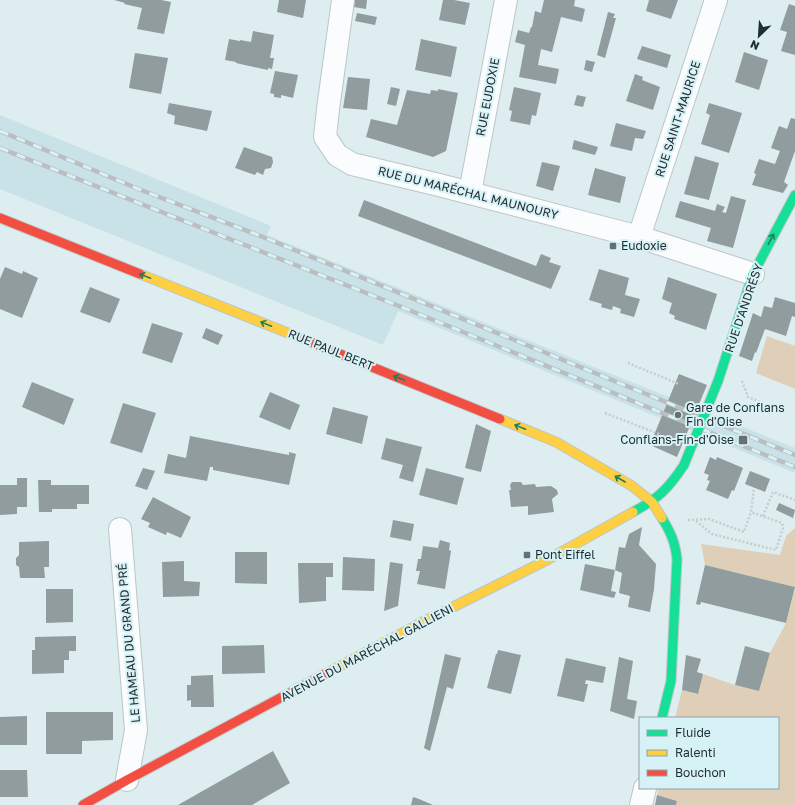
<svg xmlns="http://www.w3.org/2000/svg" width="795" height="805" viewBox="0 0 795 805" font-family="'Golos Text',sans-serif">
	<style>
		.built { fill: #c8e2e7 }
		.green { fill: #e0cfb8 }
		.building { fill: #909c9e }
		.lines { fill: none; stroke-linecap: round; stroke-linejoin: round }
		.street-casing { stroke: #bbc6c9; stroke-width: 24 }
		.fast-casing { stroke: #bbc6c9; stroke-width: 11 }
		.slow-casing { stroke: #bbc6c9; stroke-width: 11 }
		.jam-casing { stroke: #bbc6c9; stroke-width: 11 }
		.path { stroke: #c7cccd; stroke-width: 2.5; stroke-dasharray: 2 2; stroke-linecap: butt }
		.street { stroke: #fafcfd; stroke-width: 22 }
		.fast { stroke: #16e098; stroke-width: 9 }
		.slow { stroke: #ffcf43; stroke-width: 9 }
		.jam { stroke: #f24e42; stroke-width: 9 }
		.rail-casing { stroke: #bbbec0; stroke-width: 4.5 }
		.rail { stroke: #d7f2f7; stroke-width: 3; stroke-dasharray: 9; stroke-linecap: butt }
		.fast-bridge-casing { stroke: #bbc6c9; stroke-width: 11; stroke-linecap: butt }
		.fast-bridge { stroke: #16e098; stroke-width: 9 }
		.oneway { stroke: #1e7e5f }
		.poi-dot { fill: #657173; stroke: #d7f2f7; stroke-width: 1.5 }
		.labels { text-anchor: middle; stroke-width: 4; stroke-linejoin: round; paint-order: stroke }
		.street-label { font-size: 12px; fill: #242e30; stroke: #d7f2f7 }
		.poi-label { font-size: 12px; fill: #242e30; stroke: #d7f2f7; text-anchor: start }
	</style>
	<rect width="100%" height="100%" fill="#deedf0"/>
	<path class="built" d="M0,115L271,226L267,235L795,448V473L398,311L383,345L0,189Z"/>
	<path class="green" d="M767,336L795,346V389L756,373Z
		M795,528V587L705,565L701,544L780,555L786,536Z
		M795,589V805H676L677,801L657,795L659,788H778V718H675L682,690L697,694L703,674L735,685L759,691L770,653L786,623Z"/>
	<path class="building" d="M114,0H161L171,2L164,34L137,29L142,8L124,4L125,3Z
		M279,0H306L303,18L277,12Z
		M355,0H367L366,9L354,7Z
		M443,0H454L470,3L465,25L439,20Z
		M544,0H575L574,6L585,9L582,22L561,17L552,52L541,49L538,65L559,69L556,84L519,77L525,45L515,42L518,30L529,33L531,27H532L535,11L541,13Z
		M649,0H678L671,19L646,11Z
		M789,4L795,6V55L781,51L787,32L780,30Z
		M608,12L615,14L613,18H616L605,58L597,55Z
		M357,13L377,17L375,25L355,21Z
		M253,31L274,35L270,58H274L272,69L268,68V70L236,63V62L225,60L229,39L240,41V40L251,42Z
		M421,39L457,47L451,77L415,70Z
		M642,46L671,55L667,68L637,59Z
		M744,52L768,60L759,90L735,82Z
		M135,53L168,58L161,94L129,88Z
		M586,60L595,62L592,72L584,70Z
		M275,71L298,75L293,98L281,95V98L274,97V94L270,93Z
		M635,74L643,77L642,80L660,87L653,110L626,101Z
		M348,77L370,79L367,110L343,108Z
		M391,87L400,89L396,106L387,104Z
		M514,87L541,93L536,116L532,115L530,125L510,121L512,111L509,110Z
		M438,89L458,93L446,151L433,157L366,137L371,119L397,125L407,90L430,94L431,90L438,91Z
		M577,95L586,97L583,107L574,105Z
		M169,103L212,111L207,131L174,124L175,116L167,113Z
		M709,103L742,113L729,153L701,144L710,115L706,113Z
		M791,118L795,119V151L784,182L788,185L783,193L752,185L756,174L754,173L759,159L775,164L780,151L771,148L779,126L787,129Z
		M616,123L646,131L643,139L635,138L632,151L610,146Z
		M574,140L598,147L595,155L572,149Z
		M244,147L272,157L273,162L271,168L265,169L263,175L257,172L255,175L235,168Z
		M695,156L719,163L709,200L684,194Z
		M542,162L560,166L553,191L536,186Z
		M595,168L626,177L620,203L588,195Z
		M731,196L746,200L733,248L707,241L711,228L675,217L680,201L715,211L717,204L725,207L722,212L726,213Z
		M364,200L536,266L541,254L551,258L549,262L561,266L551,289L358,216Z
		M5,267L22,274L23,271L38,278L22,318L0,309V279Z
		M599,269L629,278L625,295L640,299L634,317L620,313L621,309L613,306L612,310L601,307L602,304L589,300Z
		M668,277L717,294L706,330L674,319L675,316L669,313L672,303L662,299Z
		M90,287L120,299L110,323L80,312Z
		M775,297L795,303V317L792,316L786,336L765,329L756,353L755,352L752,361L739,356L753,313L761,317L764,306L772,308Z
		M152,323L183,333L172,363L142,353Z
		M206,328L223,335L218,345L202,338Z
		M679,374L707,385L677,457L650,445Z
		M32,382L74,399L64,425L22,407Z
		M270,392L300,405L290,430L259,417Z
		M123,403L156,413L142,453L110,443Z
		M333,407L368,416L362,444L326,434Z
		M476,424L491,431L481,472L465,468Z
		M190,436L289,455V452L296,454L289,485L213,470V467H210L207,481L164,473L168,454L186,458Z
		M386,438L422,447L413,482L399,478L403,465L381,459Z
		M710,457L716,460L717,457L743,468L734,491L732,490L728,499L706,490L710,481L707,480L709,475L704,473Z
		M143,468L155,471L147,490L135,486Z
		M426,468L464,478L457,505L419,495Z
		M750,471L770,479L765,492L745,484Z
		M17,478H27V507H17V514L0,515V485H17Z
		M38,480H51V485H89V504H77V509H52V512H39Z
		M512,482H521L523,485L535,484L536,487L551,486L557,490L558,494L552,499L554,512L528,515V506L511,507L509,490H511L510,485Z
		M153,497L191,517L181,538L167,532L166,535L148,527L150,523L141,519Z
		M779,503L795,510L793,518L776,510Z
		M393,520L414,524L411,541L390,537Z
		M642,527L639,545L656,564L654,589L650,612L628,607L630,596L619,593L622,573L615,570L611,591L616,592L614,598L580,590L585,564L615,570L619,547L625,548L629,534Z
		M440,540L450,543L449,550L451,551L445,589L417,584L420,571H416L418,559H421L423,546L438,548Z
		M49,541V567H44L45,578H20L19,567L16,565V558L19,555V542Z
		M235,552H267V584L235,583Z
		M343,557L375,559L374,591L342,590Z
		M184,561V581L200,582L199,596L163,597L162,562Z
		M390,562L403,564L398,606L384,611Z
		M298,563H333V577H326V601L299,603Z
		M705,565L795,587L786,623L701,602L700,605L696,604Z
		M46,589H73V622L46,623Z
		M76,636V651H69V660H64V673L32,674V650H35V637Z
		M264,645L265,673L222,674V646Z
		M745,646L770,653L759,691L735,685Z
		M498,650L521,655L511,694L487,688L496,654H497Z
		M445,654L461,658L453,689L447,687L430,751L424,748Z
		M686,655L701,659L697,672L703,674L698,694L682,690Z
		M619,657L633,661L627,699L637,701L634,719L610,711Z
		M566,658L606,667L603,683L586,680L585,684H588L584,702L557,696Z
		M213,675L214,707H191V700L187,701V685H191V676Z
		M46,712H113V740L82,741V754H46Z
		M27,716V745H0V717Z
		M273,751L290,783L252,805H178Z
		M0,770H27L28,797H0Z
		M657,795L677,801L676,805H655Z
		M413,797L419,799L433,805H411Z"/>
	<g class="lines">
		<g class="street-casing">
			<path id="street" d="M343,0L328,109L325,137L337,155L352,164L439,185L639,237L753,274
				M470,193L506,0
				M639,237L716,0
				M120,529L136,730L127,780
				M641,805L645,788"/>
		</g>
		<g class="fast-casing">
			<path id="fast" d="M718,381L753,274L795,195
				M633,512C659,498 668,489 684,465
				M662,718L671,681L677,559C675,542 671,533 662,518"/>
		</g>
		<g class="slow-casing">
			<path id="slow" d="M140,274L303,339
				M500,419L556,442L632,486L652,502L662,518
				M325,674L419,624L547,560L633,512"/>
		</g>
		<g class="jam-casing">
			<path id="jam" d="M0,218L140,274
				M303,339L500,419
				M83,805L127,780L325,674"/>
		</g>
		<path class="path" d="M628,363L679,384
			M742,381L748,397L775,408
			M605,413L659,434
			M763,516L773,492L795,500
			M688,520L709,519L744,532L751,512L754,488
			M696,521L712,534L776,550L783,528L782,523L751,512"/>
		<use href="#street" class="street"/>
		<use href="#fast" class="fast"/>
		<use href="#slow" class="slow"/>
		<use href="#jam" class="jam"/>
		<g class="rail-casing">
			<path id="rail" d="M0,131L141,190L258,235L795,455
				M0,148L404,308L795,467"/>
		</g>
		<use href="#rail" class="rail"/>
		<g class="fast-bridge-casing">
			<path id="fast-bridge" d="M684,465L718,381"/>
		</g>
		<use href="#fast-bridge" class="fast-bridge"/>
	</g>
	<defs><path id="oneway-shaft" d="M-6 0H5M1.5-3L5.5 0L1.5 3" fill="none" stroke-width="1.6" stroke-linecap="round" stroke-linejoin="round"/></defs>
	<g class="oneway">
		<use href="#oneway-shaft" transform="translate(771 239) rotate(-63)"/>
		<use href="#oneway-shaft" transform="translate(145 276) rotate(-158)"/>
		<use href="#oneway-shaft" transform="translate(266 324) rotate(-158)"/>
		<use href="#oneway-shaft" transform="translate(399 378) rotate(-158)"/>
		<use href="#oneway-shaft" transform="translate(520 427) rotate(-158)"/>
		<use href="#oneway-shaft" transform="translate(620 479) rotate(-150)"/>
	</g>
	<g class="poi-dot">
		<rect x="609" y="242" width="8" height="8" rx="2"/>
		<circle cx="678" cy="415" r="4"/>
		<rect x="738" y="435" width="10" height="10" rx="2"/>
		<rect x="523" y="551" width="8" height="8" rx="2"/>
	</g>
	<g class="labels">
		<g class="street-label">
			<text transform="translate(488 97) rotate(-79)" y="4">RUE EUDOXIE</text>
			<text transform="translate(678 119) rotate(-72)" y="4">RUE SAINT-MAURICE</text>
			<text transform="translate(468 193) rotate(14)" y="4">RUE DU MARÉCHAL MAUNOURY</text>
			<text transform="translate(744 308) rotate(-71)" y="4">RUE D'ANDRÉSY</text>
			<text transform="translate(331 350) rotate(22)" y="4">RUE PAUL BERT</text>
			<text transform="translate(129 643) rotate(-95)" y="4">LE HAMEAU DU GRAND PRÉ</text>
			<text transform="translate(367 653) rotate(-28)" y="4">AVENUE DU MARÉCHAL GALLIENI</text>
		</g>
		<g class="poi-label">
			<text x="621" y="250">Eudoxie</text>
			<text x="686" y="412">Gare de Conflans<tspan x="686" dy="14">Fin d'Oise</tspan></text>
			<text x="734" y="444" text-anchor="end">Conflans-Fin-d'Oise</text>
			<text x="535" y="559">Pont Eiffel</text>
		</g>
	</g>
	<rect x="639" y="717" width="140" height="72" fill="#d7f2f7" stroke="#8fa4a7"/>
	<rect x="647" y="730" width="20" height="6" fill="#16e098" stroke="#8fa4a7"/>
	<text x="675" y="737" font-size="12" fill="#242e30">Fluide</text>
	<rect x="647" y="750" width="20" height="6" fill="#ffcf43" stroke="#8fa4a7"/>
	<text x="675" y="757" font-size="12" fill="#242e30">Ralenti</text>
	<rect x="647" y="770" width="20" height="6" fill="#f24e42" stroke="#8fa4a7"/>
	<text x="675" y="777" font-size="12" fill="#242e30">Bouchon</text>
	<g transform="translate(759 36) rotate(205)" stroke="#d7f2f7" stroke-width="3" paint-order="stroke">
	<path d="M0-3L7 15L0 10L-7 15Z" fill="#242e30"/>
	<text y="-6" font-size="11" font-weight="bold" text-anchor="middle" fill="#242e30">N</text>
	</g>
</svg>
